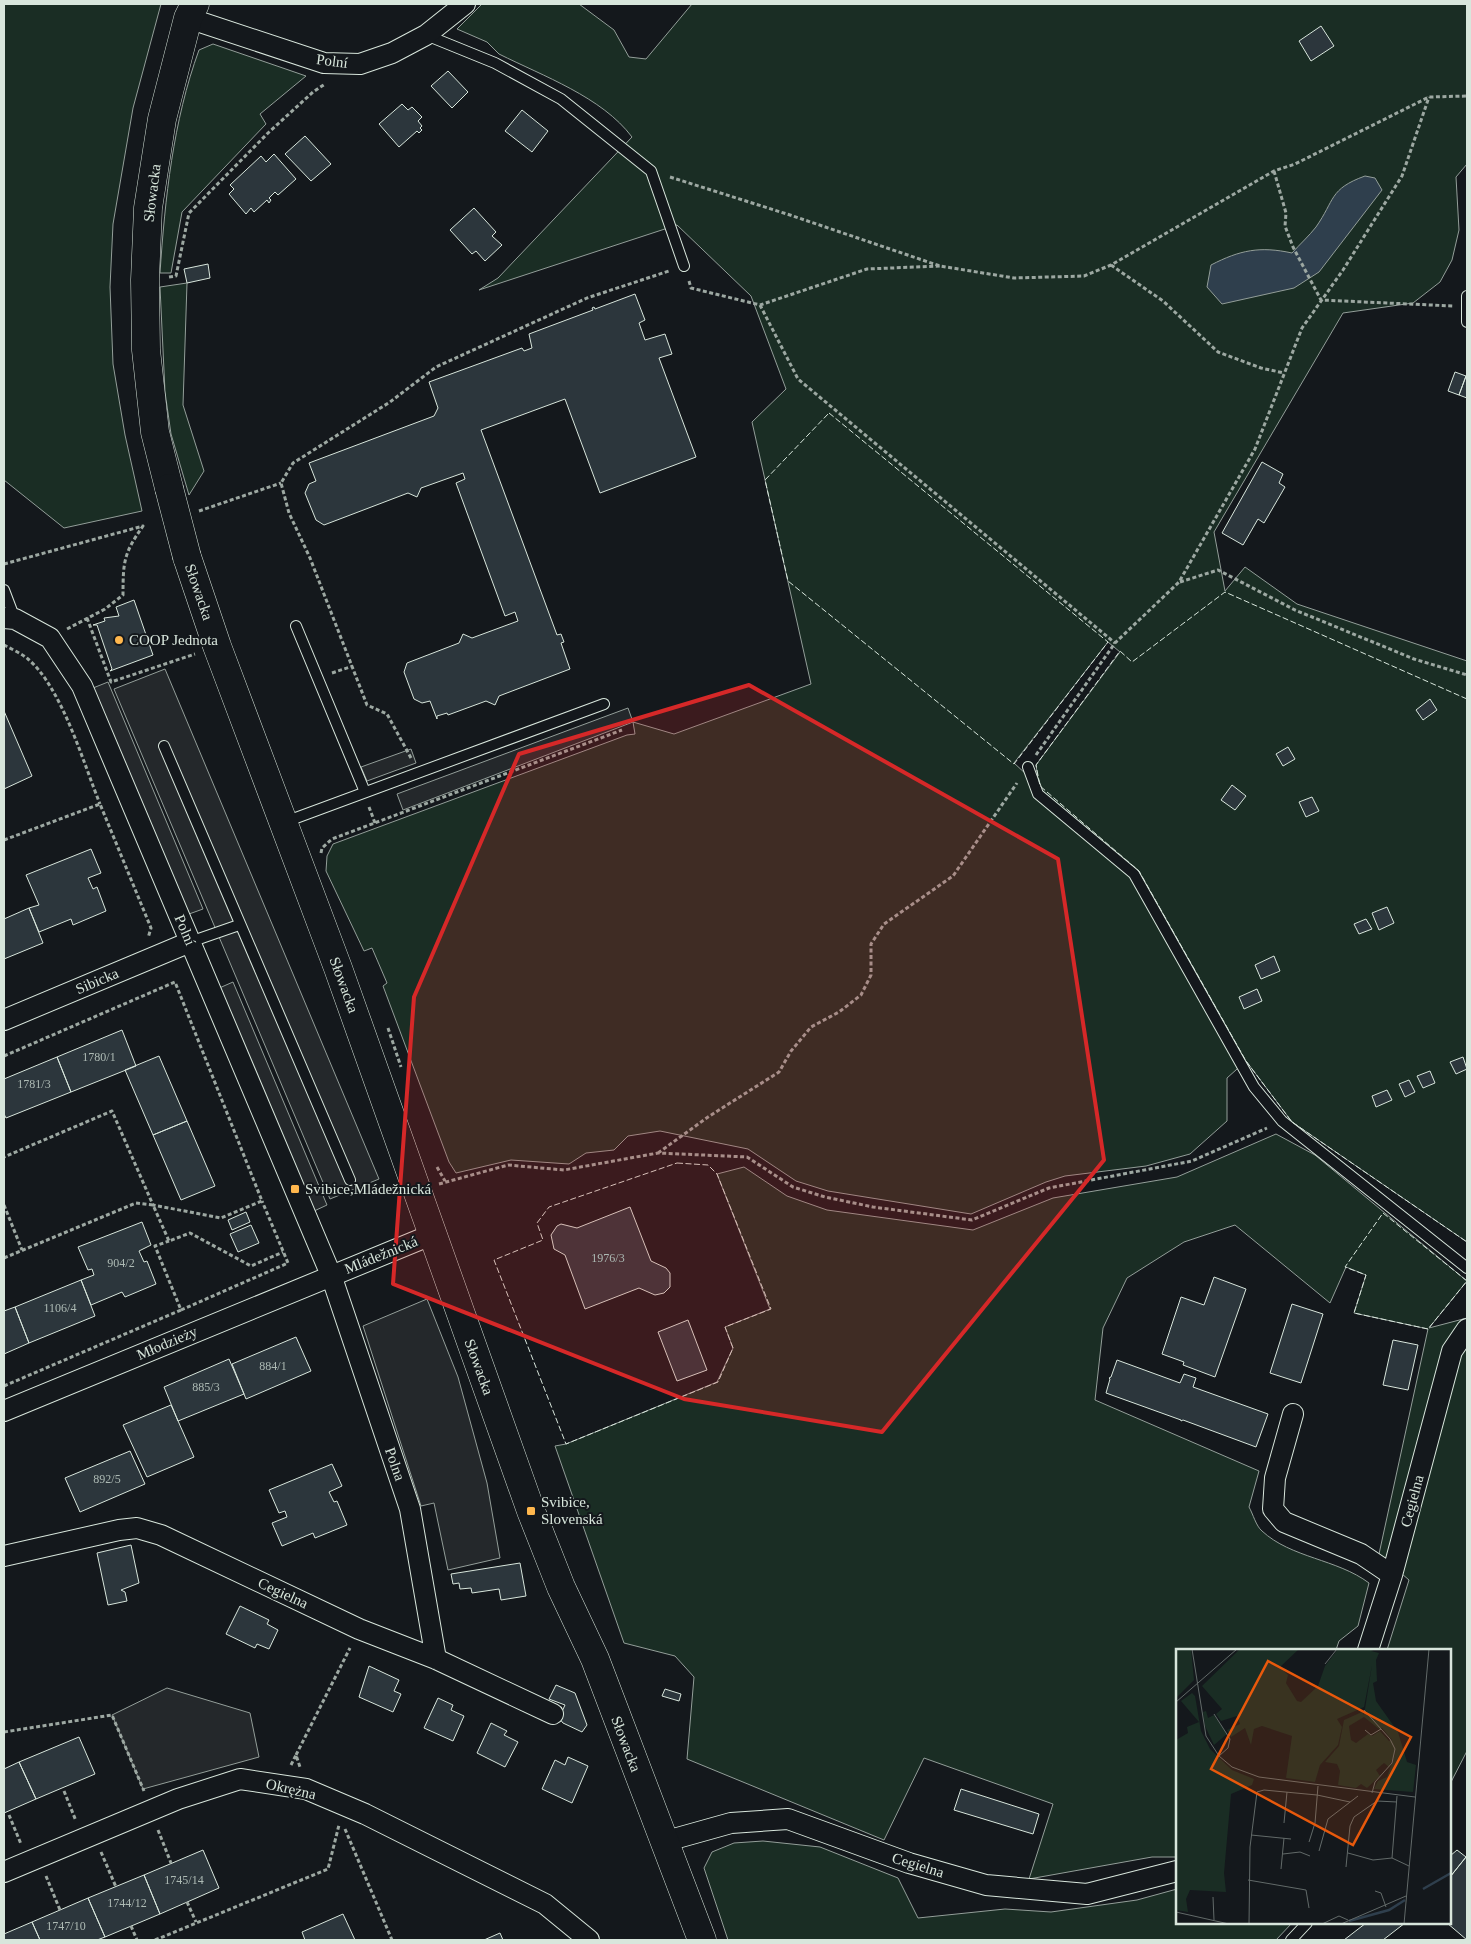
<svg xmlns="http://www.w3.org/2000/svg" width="1471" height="1944" viewBox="0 0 1471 1944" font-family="Georgia,serif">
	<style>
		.green { fill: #1a2d24; stroke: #939e99; fill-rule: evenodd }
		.parking { fill: #24282b; stroke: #939e99 }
		.water { fill: #2f3f4d; stroke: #939e99 }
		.building { fill: #2c363c; stroke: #d8e6dc }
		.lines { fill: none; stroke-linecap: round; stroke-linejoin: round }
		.lane-casing { stroke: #d8e6dc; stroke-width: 12 }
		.street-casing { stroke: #d8e6dc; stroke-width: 22 }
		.secondary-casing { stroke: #d8e6dc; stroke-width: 29 }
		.path { stroke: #9da8a2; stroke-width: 3; stroke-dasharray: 4 2.5; stroke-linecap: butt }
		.lane { stroke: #14181c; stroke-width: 10 }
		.street { stroke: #14181c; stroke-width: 20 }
		.secondary { stroke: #14181c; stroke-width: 28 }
		.secondary-bridge-casing { stroke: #d8e6dc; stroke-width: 29; stroke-linecap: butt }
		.secondary-bridge { stroke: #14181c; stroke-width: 28 }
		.fence { stroke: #d8e6dc; stroke-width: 1; stroke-dasharray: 6 2.5; stroke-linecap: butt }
		.marked { fill: #d62828; fill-opacity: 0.2; stroke: #d62828; stroke-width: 4; stroke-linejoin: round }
		.poi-dot { fill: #ffb74d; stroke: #14181c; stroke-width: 2 }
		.labels { text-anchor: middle; stroke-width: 4; stroke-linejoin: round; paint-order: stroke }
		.number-label { font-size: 12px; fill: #adbab4 }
		.street-label { font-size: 15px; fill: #d8e6dc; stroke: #14181c }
		.poi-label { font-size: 15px; fill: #d8e6dc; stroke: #14181c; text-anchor: start }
		.inset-river { fill: none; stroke: #2f3f4d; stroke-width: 2.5 }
		.inset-road { fill: none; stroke: #626a69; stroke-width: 1 }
		.view { fill: #e8590c; fill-opacity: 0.15; stroke: #e8590c; stroke-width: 2.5 }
		.inset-edge { fill: none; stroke: #d8e6dc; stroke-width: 2.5 }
	</style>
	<rect width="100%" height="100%" fill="#14181c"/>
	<path class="green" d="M4,4H161L133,108L113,224L110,287L113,364L125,435L142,511L64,528L4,480Z
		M482,4H579L614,30L629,57L646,59L692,4H1467V164L1456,177L1459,230L1452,260L1440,282L1413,303L1343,313L1214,532L1225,591L1245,567L1297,604L1467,661V1242L1292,1122L1246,1061L1227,1078V1121L1190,1154L1146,1166L1065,1176L1046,1182L971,1214L828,1191L796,1181L748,1149L660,1131L628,1136L614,1150L586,1153L569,1164L511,1160L456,1173L449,1162L383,986L387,983L372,948L364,951L326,871L327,856L333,844L627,735L635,734L633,722L674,734L811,684L752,422L786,389L751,296L677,225L479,290L498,278L632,137C602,97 543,76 499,54L487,42L457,29ZM1108,642L1120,652L1036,765L1039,786L1014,763Z
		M213,44L306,76L260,114L266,124L182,212L171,273H160C165,199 173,121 199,50Z
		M187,283L183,405L204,471L189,495L171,434L165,392L160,287Z
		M1276,1134L1315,1155L1467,1281L1429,1328L1467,1318V1751L1450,1784V1650H1387L1409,1580L1379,1554L1428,1329L1354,1313L1366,1275L1346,1267L1330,1303L1235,1225L1184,1242L1127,1278L1103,1328L1095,1400L1259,1471L1249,1507C1253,1514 1256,1526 1262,1531C1291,1558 1337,1559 1369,1583L1358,1626L1339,1641L1336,1650H1177V1857H1152L1029,1879L1053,1804L924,1758L884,1840L687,1759L694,1677L675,1656L624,1643L555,1446L566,1444L717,1382L733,1348L725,1327L770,1309L717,1174L744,1167L787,1196L827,1210L973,1230L1053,1198L1177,1177Z
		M763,1841L820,1847L898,1878L918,1918L1005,1909L1051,1912L1137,1900L1177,1889V1923H1292L1276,1940H728L704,1868L712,1852L734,1843Z"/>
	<path class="parking" d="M165,669L379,1179L330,1199L114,689Z
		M108,682L203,909L189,914L93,688Z
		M628,708L633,722L403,810L397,794Z
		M411,749L416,763L367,781L361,767Z
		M233,982L327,1205L312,1212L217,989Z
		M427,1299L458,1377L487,1483L500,1558L448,1570L434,1503L421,1506L363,1326Z
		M167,1688L250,1713L259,1757L143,1789L112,1715Z"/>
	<path class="water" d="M1365,176L1375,178L1382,190L1319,272L1294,288L1222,304L1207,287L1211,265C1240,250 1260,246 1292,253C1300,244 1309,236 1316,227C1335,200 1329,189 1365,176Z"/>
	<path class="building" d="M1321,26L1334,46L1311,61L1299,41Z
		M448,71L468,92L452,108L431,86Z
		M402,104L408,110L412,107L422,117L418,121L422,126L420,128L422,130L419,133L417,131L399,147L379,124Z
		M522,110L548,131L532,152L505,131Z
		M305,136L331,164L311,181L285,154Z
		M274,154L296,179L278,195L275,192L269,198L271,200L269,203L267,200L254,212L251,208L246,214L229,194L234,189L230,185L261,156L266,162Z
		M474,208L496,232L492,236L502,245L485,261L476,251L472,254L450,230Z
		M208,264L210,278L187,283L184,269Z
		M635,294L645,320L639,323L645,340L665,334L672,354L659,358L696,457L600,493L565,399L481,430L557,635L561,634L564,642L561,643L570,669L499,696L495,705L486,701L448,715L447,713L437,716V719L430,701L422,703L414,699L404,672L407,663L459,643L463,634L472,638L518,621L515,612L505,616L456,483L465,479L463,473L421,488L417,497L408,493L324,525L316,520L305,493L309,484L316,481L309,463L434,416L438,408L429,382L522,348L524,351L532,348L529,334L593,310L592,308L594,307L595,309Z
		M1455,372L1466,376L1459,395L1448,391Z
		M1466,376H1467V398L1459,395Z
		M1262,462L1283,474L1279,483L1285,487L1264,523L1258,519L1243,545L1222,533Z
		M134,600L153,655L110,671L112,669L97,625H93L105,621L104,618L119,616L116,607Z
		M1430,699L1437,710L1423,720L1416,710Z
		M4,711L32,776L4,789Z
		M1288,747L1295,759L1283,766L1276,754Z
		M1232,785L1246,796L1235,810L1221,800Z
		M1312,797L1319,811L1306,817L1299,802Z
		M91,849L101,873L88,878L93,889L97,887L106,911L73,925L71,919L39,932L29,908L39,905L26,875Z
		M1387,907L1394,923L1379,930L1372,913Z
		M29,908L43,943L4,959V919Z
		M1366,919L1372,929L1359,934L1354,924Z
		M1274,956L1280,971L1261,979L1255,965Z
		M1257,989L1262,1001L1244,1009L1239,997Z
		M122,1030L136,1066L71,1092L57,1057Z
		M159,1056L187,1121L153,1135L125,1070Z
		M57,1057L71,1092L6,1118L4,1114V1079Z
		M1463,1057L1467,1069L1456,1074L1450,1062Z
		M1430,1071L1435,1083L1423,1088L1417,1076Z
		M1409,1080L1415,1092L1405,1097L1399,1084Z
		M1387,1090L1392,1100L1376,1107L1372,1096Z
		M187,1121L215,1186L181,1200L153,1135Z
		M630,1207L651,1261L666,1268L670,1273V1287L664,1293L655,1295L639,1288L585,1309L565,1255L554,1249L551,1235L557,1226L561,1224L577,1228Z
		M246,1212L250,1222L232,1230L228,1220Z
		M142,1222L151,1245L139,1251L144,1262L147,1261L156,1284L125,1297L122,1292L91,1305L81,1280L94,1275L92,1269L88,1270L78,1247Z
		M251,1225L259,1243L238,1252L230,1234Z
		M1214,1277L1246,1289L1215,1377L1183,1365L1184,1362L1162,1354L1181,1297L1204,1305Z
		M81,1280L95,1316L29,1343L15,1307Z
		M1292,1304L1323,1314L1301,1383L1270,1373Z
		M15,1307L29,1343L4,1354V1311Z
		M688,1320L707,1370L677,1381L658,1332Z
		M296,1337L311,1371L246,1399L232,1364Z
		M1393,1340L1418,1345L1408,1390L1383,1385Z
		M229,1359L244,1394L178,1421L164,1387Z
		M1117,1360L1180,1383L1184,1374L1196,1378L1193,1387L1268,1414L1256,1447L1183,1420L1181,1421V1420L1106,1393L1110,1379L1109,1378L1111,1377Z
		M171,1405L194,1457L147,1477L123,1425Z
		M130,1451L145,1484L80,1512L65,1478Z
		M332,1464L342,1486L329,1492L334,1502L337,1501L347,1525L315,1538L313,1533L282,1546L272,1523L287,1517L285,1511L279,1513L269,1490Z
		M131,1545L139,1583L121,1590L125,1592L127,1601L108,1605L97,1553Z
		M520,1563L526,1596L501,1600L499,1589L472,1593L471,1588L460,1589L459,1583L453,1584L451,1574Z
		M240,1606L269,1620L267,1624L278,1630L269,1649L257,1644L255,1648L226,1634Z
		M369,1666L399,1680L394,1691L401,1694L393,1712L359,1697Z
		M556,1685L575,1693L587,1725L582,1732L563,1723L559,1718L565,1705L549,1699Z
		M665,1689L681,1694L679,1701L662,1696Z
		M438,1698L453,1705L451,1710L464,1716L453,1741L424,1728Z
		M491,1723L507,1731L504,1735L518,1742L505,1767L477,1753Z
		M79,1737L95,1774L36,1799L19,1762Z
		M568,1757L588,1766L572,1803L542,1789L555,1760L565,1765Z
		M19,1762L36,1799L4,1813V1769Z
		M961,1789L1039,1814L1033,1834L954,1810Z
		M203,1850L219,1888L160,1914L144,1875Z
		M1457,1850L1466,1857L1450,1877V1856Z
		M1466,1857L1467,1858V1940L1447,1923H1450V1877Z
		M144,1875L160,1914L105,1937L88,1898Z
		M88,1898L105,1937L97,1940H40L32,1922Z
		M343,1914L355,1940H305L302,1932Z
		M32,1922L40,1940H4V1934Z
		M1366,1923H1405L1383,1940H1344Z
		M500,1933L503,1940H484Z"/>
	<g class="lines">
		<g class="lane-casing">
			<path id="lane" d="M426,35L495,63L561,99L651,171L684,266
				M1467,296V322
				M4,590L15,619
				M296,626L365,792
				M164,746L350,1180
				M1028,767L1038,794L1134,874L1254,1087L1282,1121L1467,1268
				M285,822L604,704
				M190,942L239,925
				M1291,1940L1307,1923"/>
		</g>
		<g class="street-casing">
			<path id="street" d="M188,18L324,63L360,64L392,53L426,35L465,4
				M4,618L15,619L50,638L82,686L331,1275L410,1509L436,1659
				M4,1020L190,942
				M4,1411L431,1235
				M1293,1414L1275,1478L1273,1509L1284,1522L1361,1554L1392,1575
				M4,1556L119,1530L137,1528L161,1535L359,1629L436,1659L553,1714
				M1368,1650L1392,1575L1452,1351L1467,1329
				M663,1842L731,1823L788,1819L909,1863L986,1885L1087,1894L1177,1871
				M4,1872L178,1799L240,1779L306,1789L365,1814L545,1904L589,1940"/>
		</g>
		<g class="secondary-casing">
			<path id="secondary" d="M169,488L155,432L146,350L145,280L148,208L162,119L188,18L195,4
				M187,557L217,646L338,968L531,1511L561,1587L595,1659L702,1940"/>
		</g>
		<path class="path" d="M1274,171L1286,213L1285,226L1293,247L1321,300L1453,306
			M670,177L790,215L940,266L1014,278L1084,276L1111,265L1274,171L1295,164L1429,97L1467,96
			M1111,265L1163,301L1218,352L1261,368L1284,373
			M169,277L176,276L189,213L268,133L313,92L325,84
			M689,281L691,288L760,305L867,269L940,266
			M760,305L798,379L1115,643
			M199,511L281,483
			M4,564L143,526C124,553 123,561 123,595L105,609L67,629
			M1180,582L1218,570L1295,610L1414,659L1467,675
			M87,618L111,682L195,654
			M4,645C11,649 21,653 28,659C62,688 83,762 100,804
			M332,673L353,666
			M1036,755L1115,643L1179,582L1255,449L1302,328L1343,270L1402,176L1429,97
			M411,758L387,714L367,705L310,558L289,513L281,483L293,463L390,402L436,367L587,298L669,271
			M369,807L375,823
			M4,840L100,804L151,928L148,938
			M321,853L322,848L332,839L622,730
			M388,1028L401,1067
			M4,1056L175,982L262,1201L221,1218L153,1205L112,1111L4,1157
			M658,1153L708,1117L779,1072L791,1051L811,1027L839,1012L861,995L871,975V944L884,924L953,876L1017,783
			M437,1167L445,1181
			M439,1184L508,1165L564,1170L658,1153L747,1157L793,1187L825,1197L873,1207L972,1220L1049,1188L1192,1161L1267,1128
			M4,1205L22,1250
			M4,1258L136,1203L153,1205L169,1241L190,1233L251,1266L283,1252
			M181,1310L288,1263L262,1201
			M4,1386L181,1310L155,1246L169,1241
			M4,1732L112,1715L144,1791
			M296,1755L350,1648
			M291,1765L296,1755L300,1767
			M64,1791L76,1821
			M9,1815L21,1844
			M345,1829L392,1940
			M158,1830L171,1863
			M101,1852L116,1887
			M46,1876L60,1910
			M187,1902L196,1922
			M131,1926L137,1940
			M155,1940L328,1869L339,1825"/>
		<use href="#lane" class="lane"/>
		<use href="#street" class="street"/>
		<use href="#secondary" class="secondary"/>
		<g class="secondary-bridge-casing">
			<path id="secondary-bridge" d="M169,488L187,557"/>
		</g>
		<use href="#secondary-bridge" class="secondary-bridge"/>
		<path class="fence" d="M829,413L1108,642L1014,764L788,581L765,480Z
			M1467,699L1225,592L1132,662L1120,651L1036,765L1040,786L1139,871L1246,1061L1292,1122L1467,1242
			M677,1163L708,1165L717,1174L771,1309L725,1327L733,1348L718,1382L566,1444L494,1260L543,1240L537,1223L549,1207Z
			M1383,1213L1467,1281L1428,1329L1354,1313L1366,1275L1345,1267Z"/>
	</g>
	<path class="marked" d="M749,685L1058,859L1104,1160L882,1432L684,1399L393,1284L414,997L519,754Z"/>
	<g class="poi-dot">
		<circle cx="119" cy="640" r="5"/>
		<rect x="290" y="1184" width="10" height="10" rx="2.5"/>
		<rect x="526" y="1506" width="10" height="10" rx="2.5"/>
	</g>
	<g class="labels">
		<g class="number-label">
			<text x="99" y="1061">1780/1</text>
			<text x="34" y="1088">1781/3</text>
			<text x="608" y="1262">1976/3</text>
			<text x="121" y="1267">904/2</text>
			<text x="60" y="1312">1106/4</text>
			<text x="273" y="1370">884/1</text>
			<text x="206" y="1391">885/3</text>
			<text x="107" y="1483">892/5</text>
			<text x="184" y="1884">1745/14</text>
			<text x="127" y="1907">1744/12</text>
			<text x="66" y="1930">1747/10</text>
		</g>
		<g class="street-label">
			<text transform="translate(332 61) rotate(7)" y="5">Polní</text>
			<text transform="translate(152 193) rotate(-83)" y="5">Słowacka</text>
			<text transform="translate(199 592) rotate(71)" y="5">Słowacka</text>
			<text transform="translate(185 930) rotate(67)" y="5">Polní</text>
			<text transform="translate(97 981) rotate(-23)" y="5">Sibicka</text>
			<text transform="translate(344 985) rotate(70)" y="5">Słowacka</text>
			<text transform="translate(381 1255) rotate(-22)" y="5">Mládežnická</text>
			<text transform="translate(167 1343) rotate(-23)" y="5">Młodzieży</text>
			<text transform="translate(479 1367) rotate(70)" y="5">Słowacka</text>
			<text transform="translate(395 1464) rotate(71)" y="5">Polna</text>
			<text transform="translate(1412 1501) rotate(-75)" y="5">Cegielna</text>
			<text transform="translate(283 1593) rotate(25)" y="5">Cegielna</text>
			<text transform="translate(626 1744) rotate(69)" y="5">Słowacka</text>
			<text transform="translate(291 1789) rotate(13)" y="5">Okrężna</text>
			<text transform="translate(918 1865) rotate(17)" y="5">Cegielna</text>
		</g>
		<g class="poi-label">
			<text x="129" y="645">COOP Jednota</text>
			<text x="305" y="1194">Svibice,Mládežnická</text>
			<text x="541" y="1507">Svibice,<tspan x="541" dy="17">Slovenská</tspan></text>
		</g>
	</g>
	<g transform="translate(1176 1649)">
		<rect width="275" height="275" fill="#14181c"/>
		<path d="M0,0H15L18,31L0,49ZM64,0H123L104,18L112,26L110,34L121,52L125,53L142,37L149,17L162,0H200L195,2L203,4L200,11L201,32L197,34L200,52L222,83L231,113L240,116L237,143L198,140L202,132L211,128L220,102L213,118L208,114L200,121L204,127L191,139L185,135L180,139L162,136L164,122L161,115L149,113L163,97L168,71L186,63L188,66L196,16L188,58L161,70L166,78L162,96L144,116L139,133L110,129L116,87L86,77L78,80L75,96L69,79L55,88L51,81L64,75L61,67L45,72L40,65L46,60L26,37ZM188,68L203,80L206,79L216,91L213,92L204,82L196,87L192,85L180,94L175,91L173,77ZM16,44L19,47L25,82L34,100L56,121L78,130L76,136L55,145L48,224L50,243L14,241L10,250L12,263L0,261V91L12,84L11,78L23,73L5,52ZM30,62L32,69L38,66L51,85L38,96L29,77L27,63Z" fill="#1a2d24" fill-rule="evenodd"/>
		<path class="inset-river" d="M247,240L275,224M173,272L213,261L229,251"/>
		<path class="inset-road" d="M16,0L30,87L43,107L56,118L83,128L239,148M149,15L161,0M0,53L61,0M188,61L214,90L219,100L216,114L199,133L196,144M38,65L54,90L52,99L43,107M189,81L195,86L205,80M108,174L111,143M75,186L115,190M133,193L139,174L142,137M143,202L152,170L182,147M172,204L197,211L216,209M107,205L124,203L134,207M216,209L221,147M216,209L233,217M170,218L174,177L178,168L201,152L221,153M105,220L108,189M72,231L130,241L133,259M199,242L205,244L210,258M37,248L38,271M0,263L53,275M73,275L74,198L81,143L88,141L141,146L174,153M146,275L163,267L172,271M165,275L230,247M228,275L253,0"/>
		<path class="view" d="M92,12L235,88L177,196L35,120Z"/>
		<rect width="275" height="275" class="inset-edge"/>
	</g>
	<rect width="1471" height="1944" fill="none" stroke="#d8e6dc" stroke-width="10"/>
</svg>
